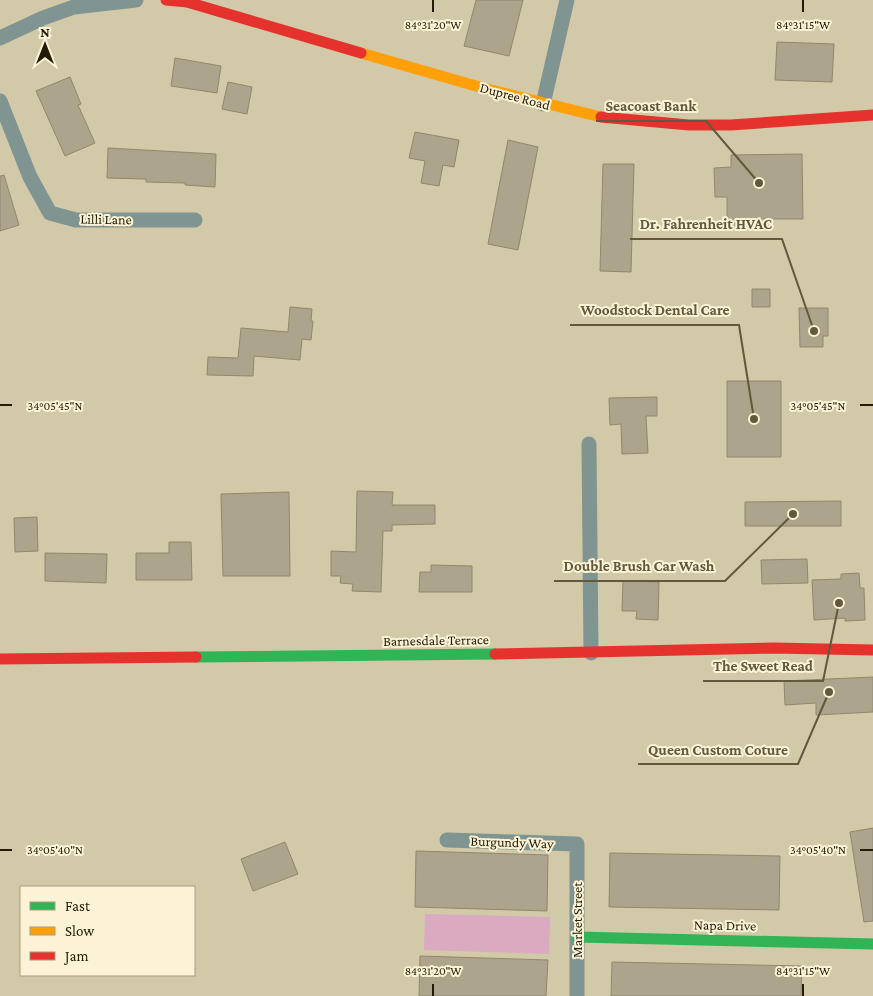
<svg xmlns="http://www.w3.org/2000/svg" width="873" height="996" viewBox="0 0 873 996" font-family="'Crimson Pro',serif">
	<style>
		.green { fill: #daaac0 }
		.building { fill: #ada58b; stroke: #8f886e }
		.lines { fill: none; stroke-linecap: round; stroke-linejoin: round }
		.street { stroke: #809591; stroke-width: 15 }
		.fast { stroke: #30b455; stroke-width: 11 }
		.slow { stroke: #ff9f0a; stroke-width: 11 }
		.jam { stroke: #e5322d; stroke-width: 11 }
		.ticks { fill: none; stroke: #231c05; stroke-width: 2 }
		.labels { text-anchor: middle; stroke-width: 4; stroke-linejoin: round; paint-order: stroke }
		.street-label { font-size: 14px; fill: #231c05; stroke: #fcf3d6 }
		.ticks-label { font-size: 12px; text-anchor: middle; fill: #231c05; stroke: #fcf3d6; stroke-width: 4; stroke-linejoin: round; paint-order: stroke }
		.leader { fill: none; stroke: #60593e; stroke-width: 2 }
		.callout-dot { fill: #60593e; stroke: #fcf3d6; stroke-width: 2 }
		.callout-label { font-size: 15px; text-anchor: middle; font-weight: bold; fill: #60593e; stroke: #fcf3d6; stroke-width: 4; stroke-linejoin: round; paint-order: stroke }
	</style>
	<rect width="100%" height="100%" fill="#d2c9a8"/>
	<path class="green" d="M425,914L550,917L549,954L424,950Z"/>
	<path class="building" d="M476,0H523L509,56L464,46Z
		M777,42L834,44L832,82L775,80Z
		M175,58L221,66L217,93L171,86Z
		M70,77L81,104L78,105L95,143L65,156L36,91Z
		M228,82L252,87L247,114L222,109Z
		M415,132L459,140L454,167L443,165L439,186L421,183L425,161L409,158Z
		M508,140L538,147L518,250L488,244Z
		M108,148L216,154L215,187L185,185V183L146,182V179L107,178Z
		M802,154L803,219H761L762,228H727V197H715L714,168L731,167V155Z
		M603,164H634L631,272L600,271Z
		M4,175L19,225L0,231V176Z
		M752,289H770V307H752Z
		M290,307L312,309L311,321H313L311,340L302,339L300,360L254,356L253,376L207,375L208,357L238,358L241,328L288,332Z
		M799,308H828V336H823V347H800Z
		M727,381H781V457H727Z
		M657,397V416H646L648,453L622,454L621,424L610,425L609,398Z
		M357,491L393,492L392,505H435V524L392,525V531H383L381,592L352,591L353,584L340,583L341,576H331V551L356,552Z
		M289,492L290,576H223L221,494Z
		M841,501V526H745V502Z
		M37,517L38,551L15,552L14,518Z
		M169,542H191L192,580H136V553H169Z
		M45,553L107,554L106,583L45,581Z
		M807,559L808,583L762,584L761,560Z
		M431,565L472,566V592H419L420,572H431Z
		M859,573L860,588H864L865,620L845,621V618L814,620L812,580L841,579V574Z
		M623,581L659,582L658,620L636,619L637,611H622Z
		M873,677V712L816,715V703L785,705L784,681Z
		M873,828V921L864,922L850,832Z
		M285,842L298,874L253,891L241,859Z
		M416,851L548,855L547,911L415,907Z
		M610,853L780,856L779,910L609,907Z
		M420,956L548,960L546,996H419Z
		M612,962L802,966L801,996H611Z"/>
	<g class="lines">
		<path class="street" d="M0,38L43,18L74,7L136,0
			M0,101L30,177L50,213L76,220H195
			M543,104L567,0
			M589,444L591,653
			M447,840L577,844V996"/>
		<path class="fast" d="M196,657L495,654
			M577,937L873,944"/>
		<path class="slow" d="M361,53L483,88L601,117"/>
		<path class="jam" d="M166,0L187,2L361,53
			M601,117L689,125H731L873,115
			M495,654L774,648L873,650
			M0,659L196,657"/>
	</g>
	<path class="ticks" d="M433,0V12M803,0V12M0,405H12M860,405H873M0,850H12M860,850H873M433,984V996M803,984V996"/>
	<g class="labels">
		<g class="street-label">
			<text transform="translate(515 96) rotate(15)" y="5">Dupree Road</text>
			<text transform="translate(106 219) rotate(1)" y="5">Lilli Lane</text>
			<text transform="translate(436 640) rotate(-1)" y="5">Barnesdale Terrace</text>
			<text transform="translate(512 842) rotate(2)" y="5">Burgundy Way</text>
			<text transform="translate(577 920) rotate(-90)" y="5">Market Street</text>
			<text transform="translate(725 925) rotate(1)" y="5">Napa Drive</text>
		</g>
	</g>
	<g class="ticks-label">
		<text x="433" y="29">84°31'20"W</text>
		<text x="803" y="29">84°31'15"W</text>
		<text x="55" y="410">34°05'45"N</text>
		<text x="818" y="410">34°05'45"N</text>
		<text x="55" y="854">34°05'40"N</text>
		<text x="818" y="854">34°05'40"N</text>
		<text x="433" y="975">84°31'20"W</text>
		<text x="803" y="975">84°31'15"W</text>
	</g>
	<path class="leader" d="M759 183L706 121H596M814 331L782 239H630M754 419L739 325H570M793 514L725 581H554M839 603L823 681H703M829 692L798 764H638"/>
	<g class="callout-dot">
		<circle cx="759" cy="183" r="5"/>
		<circle cx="814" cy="331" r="5"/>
		<circle cx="754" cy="419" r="5"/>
		<circle cx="793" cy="514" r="5"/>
		<circle cx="839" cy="603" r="5"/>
		<circle cx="829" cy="692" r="5"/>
	</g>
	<g class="callout-label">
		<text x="651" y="111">Seacoast Bank</text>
		<text x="706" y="229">Dr. Fahrenheit HVAC</text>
		<text x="655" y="315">Woodstock Dental Care</text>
		<text x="639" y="571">Double Brush Car Wash</text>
		<text x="763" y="671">The Sweet Read</text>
		<text x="718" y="755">Queen Custom Coture</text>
	</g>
	<rect x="20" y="886" width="175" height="90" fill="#fcf3d6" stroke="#a59d82"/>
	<rect x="30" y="902" width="25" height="8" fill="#30b455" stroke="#a59d82"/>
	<text x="65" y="911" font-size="15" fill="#231c05">Fast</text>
	<rect x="30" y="927" width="25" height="8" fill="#ff9f0a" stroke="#a59d82"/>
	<text x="65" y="936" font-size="15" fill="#231c05">Slow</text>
	<rect x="30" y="952" width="25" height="8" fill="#e5322d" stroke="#a59d82"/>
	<text x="65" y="961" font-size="15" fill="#231c05">Jam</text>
	<g transform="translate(45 45)" stroke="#fcf3d6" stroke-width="4" paint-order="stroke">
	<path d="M0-4L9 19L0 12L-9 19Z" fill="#231c05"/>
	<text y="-8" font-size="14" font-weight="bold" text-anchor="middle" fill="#231c05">N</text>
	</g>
</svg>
